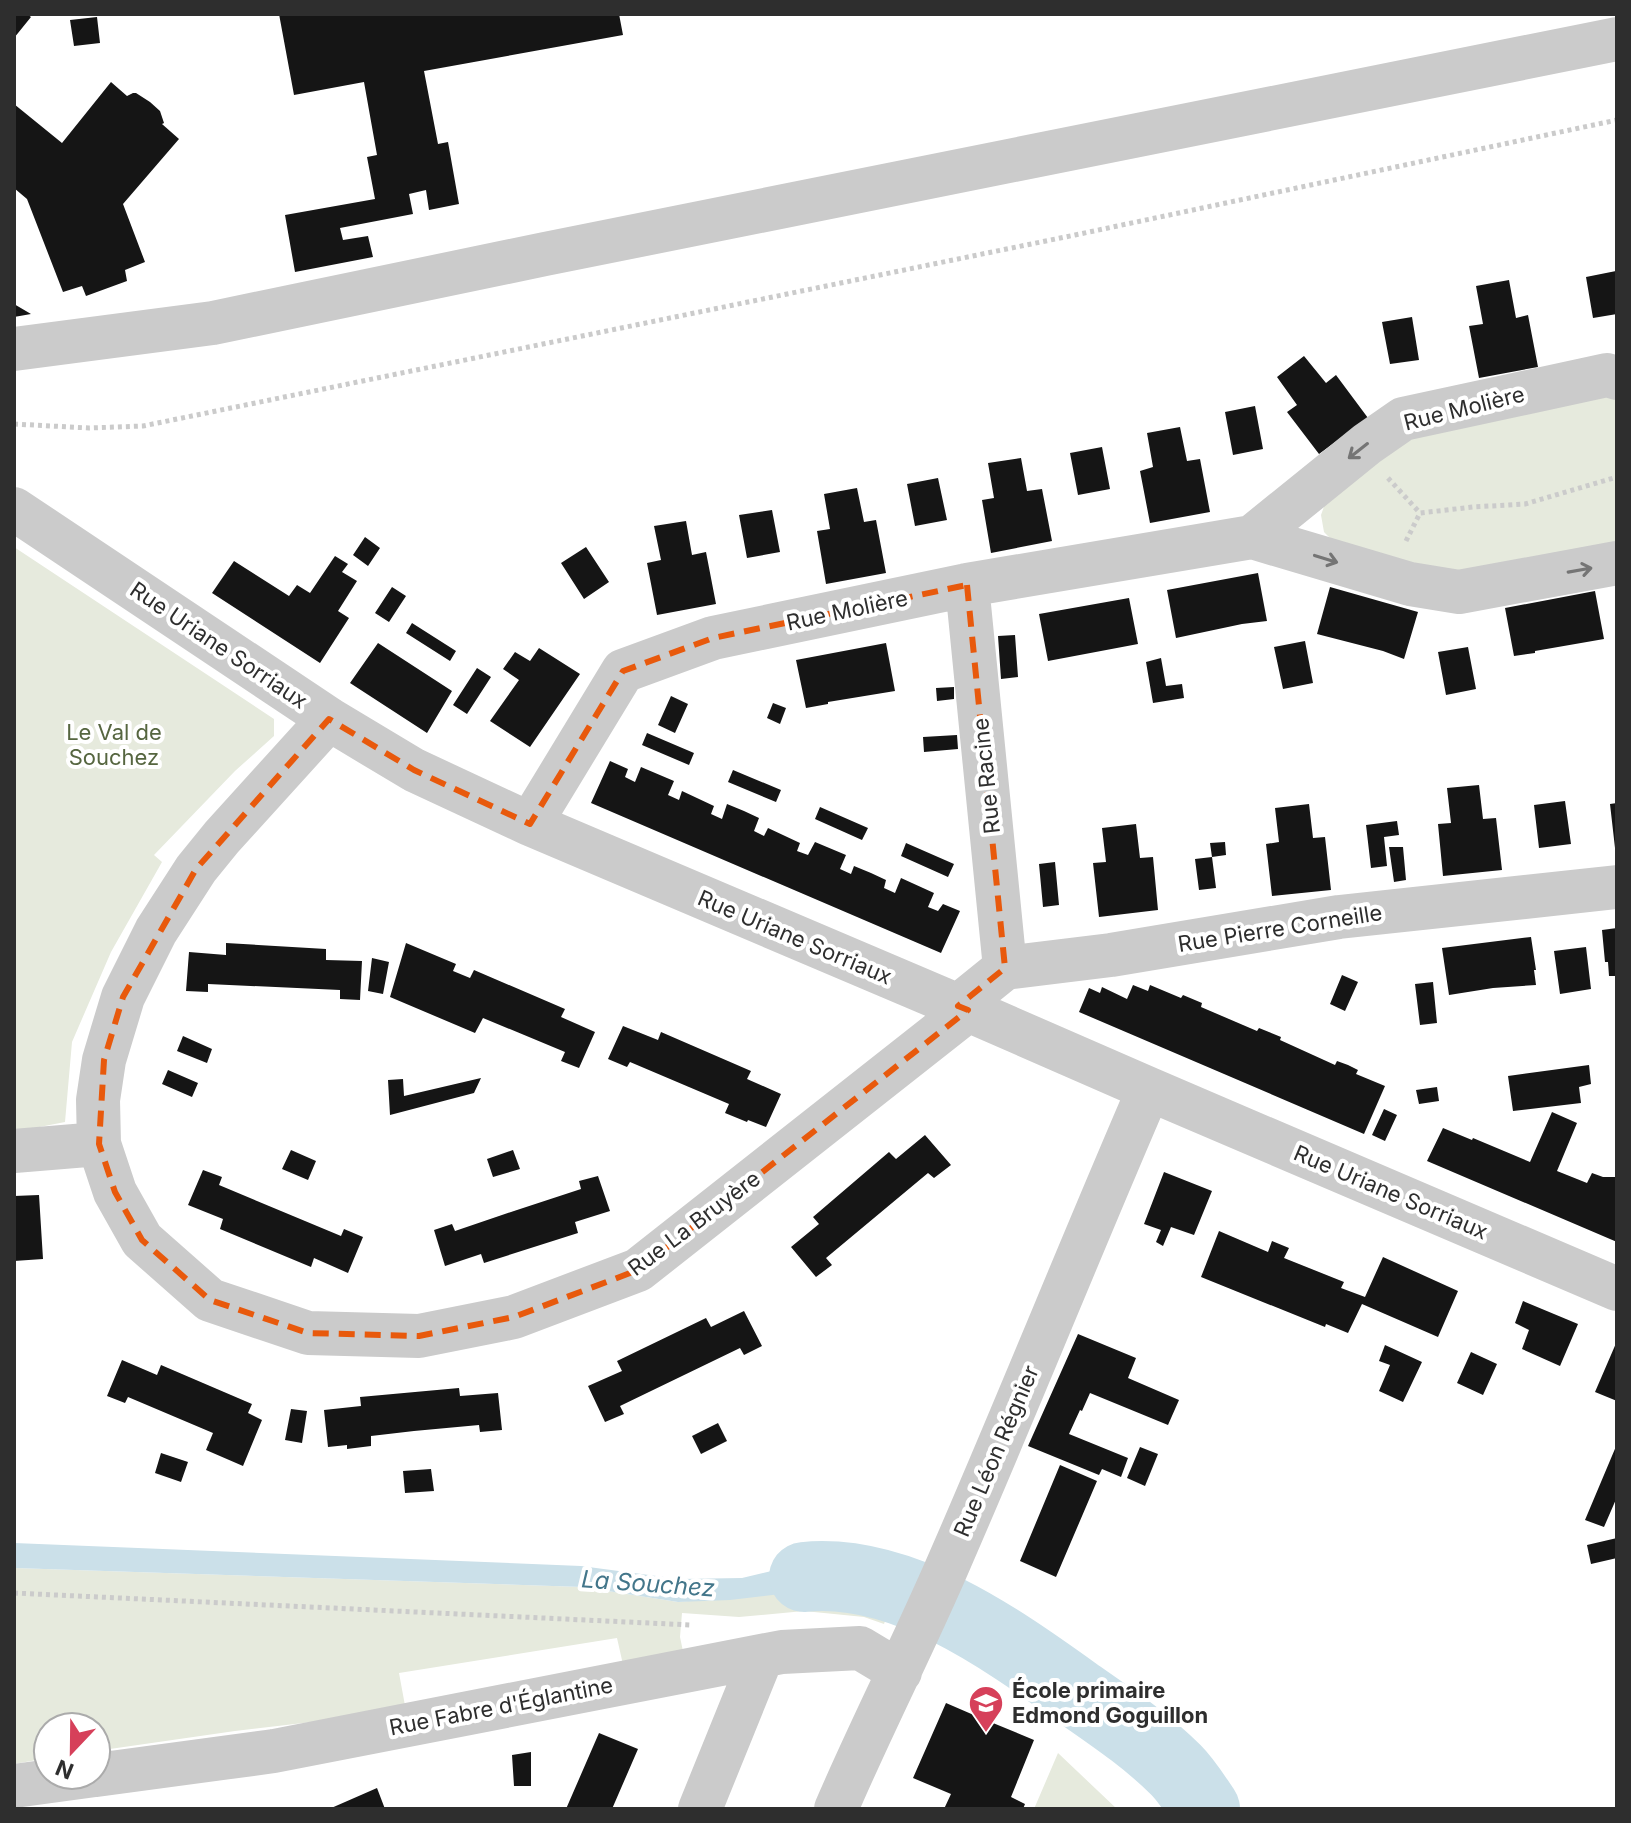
<svg xmlns="http://www.w3.org/2000/svg" width="1631" height="1823" viewBox="0 0 1631 1823" font-family="Inter,sans-serif">
	<style>
		.green { fill: #e6eadd }
		.water { fill: #cbe0e9 }
		.lines { fill: none; stroke-linecap: round; stroke-linejoin: round }
		.river { stroke: #cbe0e9; stroke-width: 70 }
		.building { fill: #151515 }
		.path { stroke: #cbcbcb; stroke-width: 5; stroke-dasharray: 4 4; stroke-linecap: butt }
		.minor { stroke: #cbcbcb; stroke-width: 44 }
		.oneway { stroke: #757575 }
		.marked { fill: none; stroke: #e8590c; stroke-width: 6; stroke-dasharray: 16 10; stroke-linejoin: round }
		.labels { text-anchor: middle; stroke-width: 8; stroke-linejoin: round; paint-order: stroke }
		.street-label { font-size: 22px; fill: #2e2e2e; stroke: #fff }
		.park-label { font-size: 22px; fill: #566640; stroke: #fff }
		.poi-label { font-size: 22px; font-weight: bold; fill: #2e2e2e; stroke: #fff; text-anchor: start }
		.water-label { font-size: 24px; font-style: italic; fill: #43768a; stroke: #fff }
	</style>
	<rect width="100%" height="100%" fill="#fff"/>
	<path class="green" d="M1617,395V547L1438,582L1337,545L1324,532L1321,515L1327,498L1412,430Z
		M14,547L274,719V736L235,771L154,855L162,862L111,952L72,1042L65,1122L14,1132Z
		M14,1568L582,1587L678,1602L838,1587L862,1592L891,1604L884,1624L864,1617L804,1611L739,1617L682,1613L680,1637L684,1656L624,1669L617,1638L399,1673L406,1711L235,1731L96,1751V1727H48V1758L14,1764Z
		M1058,1753L1117,1809H1034Z"/>
	<path class="water" d="M14,1543L581,1566L679,1579L742,1578L810,1562L869,1565L902,1577L891,1604L862,1592L838,1587L730,1600L678,1602L582,1587L14,1568Z"/>
	<g class="lines">
		<path class="river" d="M804,1577C903,1567 1003,1640 1080,1695C1113,1718 1147,1741 1176,1770C1187,1781 1196,1796 1205,1809"/>
	</g>
	<path class="building" d="M14,14H27L31,17L14,38Z
		M279,14H350L353,16L364,14H619L623,35L424,71L438,144L448,142L459,204L429,210L426,190L409,194L413,214L340,228L343,240L368,236L373,257L295,272L285,215L375,199L367,157L377,155L364,82L294,95Z
		M97,17L100,43L74,46L70,20Z
		M111,82L127,96L133,93H136L150,102L160,111L164,123L162,124L179,139L123,204L145,262L125,270L127,281L86,296L82,286L63,292L27,199L14,188V104L62,143Z
		M1616,271L1617,314L1593,318L1586,277Z
		M1509,280L1516,318L1528,315L1538,367L1479,378L1469,326L1483,324L1476,286Z
		M14,304L31,314L14,317Z
		M1412,317L1419,360L1390,364L1382,322Z
		M1304,356L1326,383L1336,375L1368,418L1319,454L1287,412L1297,405L1277,377Z
		M1255,406L1263,449L1233,455L1225,412Z
		M1180,427L1187,461L1200,459L1210,512L1150,523L1140,471L1153,467L1147,433Z
		M1102,447L1110,489L1078,495L1070,453Z
		M1021,458L1027,491L1042,489L1052,541L991,553L982,500L994,498L988,463Z
		M938,478L947,520L915,526L907,484Z
		M857,488L864,522L876,520L886,573L826,584L817,531L830,529L824,494Z
		M772,510L780,552L747,558L739,515Z
		M686,521L692,555L706,552L716,604L657,615L647,563L661,560L654,526Z
		M365,537L380,548L368,566L353,555Z
		M586,547L609,582L584,599L561,563Z
		M335,556L348,564L342,572L357,581L338,611L349,618L320,663L212,593L234,561L289,596L297,585L310,593Z
		M1258,573L1267,621L1242,624L1176,638L1167,590Z
		M392,587L406,596L389,622L375,613Z
		M1330,587L1418,612L1404,659L1383,651L1317,634Z
		M1595,591L1604,639L1535,651V653L1514,656L1505,608Z
		M1129,598L1138,644L1048,661L1039,614Z
		M412,623L456,651L450,661L406,633Z
		M1015,635L1018,677L1001,679L998,636Z
		M1305,641L1313,683L1283,689L1274,647Z
		M378,643L452,691L427,733L350,683Z
		M886,643L895,691L828,702V704L806,708L796,660Z
		M1468,647L1476,689L1446,695L1438,652Z
		M539,648L580,674L530,747L490,721L519,680L503,669L515,652L530,661Z
		M1161,658L1166,686L1182,684L1184,698L1153,703L1146,662Z
		M477,668L491,677L467,714L453,705Z
		M954,687V699L937,701L936,688Z
		M671,696L688,704L675,733L658,725Z
		M773,703L786,708L780,724L767,718Z
		M647,733L694,753L689,765L642,745Z
		M957,735L958,749L924,752L923,737Z
		M610,761L628,769L625,777L635,782L641,767L674,781L668,795L679,800L682,791L714,806L711,814L722,819L727,804L744,811L759,818L754,831L764,836L768,828L800,843L797,851L808,855L815,842L846,855L840,869L851,874L854,866L871,873L886,880L884,888L895,893L901,878L934,893L928,907L938,911L943,904L960,911L941,953L591,803Z
		M733,770L781,790L776,802L728,782Z
		M1479,785L1483,819L1496,818L1502,870L1443,876L1438,824L1451,823L1447,788Z
		M1565,801L1571,844L1539,848L1534,805Z
		M1617,803V848H1615L1610,804Z
		M1309,804L1313,838L1325,837L1331,890L1272,896L1266,844L1279,842L1275,808Z
		M820,807L868,828L862,840L815,819Z
		M1397,821L1399,835L1384,837L1387,866L1371,868L1366,825Z
		M1136,824L1140,858L1153,857L1158,910L1099,917L1093,863L1106,862L1102,828Z
		M1225,842L1226,855L1212,857L1210,843Z
		M906,843L954,864L948,877L901,856Z
		M1389,847H1403L1406,880L1394,882Z
		M1212,857L1216,888L1199,890L1195,859Z
		M1055,862L1059,905L1043,907L1039,864Z
		M1617,928V976H1609L1608,962H1605L1602,930Z
		M1531,937L1536,970H1534L1536,985L1493,988L1449,995L1442,948Z
		M226,943L326,949V960L362,961L360,1000L340,999V990L208,984V992L186,991L189,952L226,955Z
		M406,943L456,964L453,971L470,978L474,970L565,1009L561,1017L595,1032L579,1068L561,1061L565,1052L483,1018L475,1033L390,997Z
		M1586,947L1591,989L1560,994L1554,951Z
		M372,958L389,962L383,994L368,991Z
		M1342,975L1358,982L1345,1011L1330,1004Z
		M1433,982L1437,1023L1420,1025L1415,984Z
		M1133,985L1148,991L1150,985L1181,998L1183,995L1202,1003L1201,1007L1257,1031L1259,1028L1281,1037L1280,1040L1335,1065L1337,1061L1348,1065L1358,1070L1356,1074L1385,1086L1364,1134L1079,1012L1089,988L1100,993L1102,987L1127,999Z
		M623,1026L658,1040L661,1032L751,1071L747,1079L781,1094L766,1127L748,1120L747,1122L725,1113L729,1104L630,1062L627,1067L608,1059Z
		M183,1036L212,1049L207,1063L177,1051Z
		M1589,1065L1591,1084L1579,1087L1581,1103L1513,1111L1508,1076Z
		M168,1070L198,1083L192,1097L162,1084Z
		M481,1078L474,1093L390,1115L388,1080L403,1079L404,1096Z
		M1437,1087L1439,1101L1419,1104L1416,1090Z
		M1384,1109L1397,1115L1385,1141L1372,1135Z
		M1552,1112L1577,1123L1557,1171L1587,1183L1592,1173L1603,1177H1617V1242L1427,1161L1443,1128L1472,1140L1473,1138L1530,1162Z
		M925,1135L951,1165L934,1178L928,1173L826,1258L832,1265L816,1277L791,1247L819,1224L813,1217L889,1152L896,1159Z
		M291,1150L316,1161L308,1180L282,1169Z
		M513,1150L520,1169L493,1177L487,1159Z
		M203,1170L222,1177L219,1185L341,1236L344,1229L363,1237L348,1273L314,1258L311,1267L220,1229L223,1219L188,1205Z
		M1164,1172L1212,1191L1194,1235L1171,1227L1163,1246L1156,1242L1161,1230L1144,1224Z
		M598,1176L610,1211L575,1222L578,1233L484,1263L481,1254L445,1266L434,1230L452,1224L455,1231L517,1210L581,1189L579,1181Z
		M39,1195L43,1259L14,1261V1196Z
		M1219,1231L1268,1252L1272,1241L1289,1248L1284,1258L1344,1282L1341,1288L1365,1297L1383,1257L1458,1291L1438,1337L1362,1304L1348,1333L1326,1324L1325,1327L1201,1277Z
		M1523,1301L1578,1324L1560,1366L1522,1349L1529,1330L1515,1323Z
		M744,1311L762,1346L744,1355L740,1348L620,1406L624,1414L605,1422L588,1386L622,1371L617,1361L706,1318L711,1327Z
		M1078,1334L1136,1358L1128,1378L1179,1400L1168,1425L1090,1393L1082,1411L1080,1410L1069,1434L1128,1458L1121,1477L1102,1469L1099,1475L1028,1446Z
		M1617,1341V1401L1595,1392Z
		M1385,1345L1422,1362L1403,1402L1379,1391L1390,1365L1379,1361Z
		M1471,1352L1497,1364L1483,1395L1457,1383Z
		M122,1360L157,1375L161,1365L252,1404L248,1413L262,1420L243,1466L206,1450L213,1433L128,1397L125,1403L107,1396Z
		M459,1388L460,1396L498,1393L502,1430L480,1432L479,1425L414,1431L371,1436V1446L347,1449V1445L328,1447L324,1410L361,1406L360,1397Z
		M291,1409L307,1411L302,1443L285,1440Z
		M718,1423L727,1441L701,1454L692,1436Z
		M1617,1444V1497L1604,1527L1585,1520Z
		M1140,1447L1158,1454L1145,1486L1127,1478Z
		M161,1453L188,1462L181,1482L155,1473Z
		M1060,1465L1097,1481L1056,1577L1020,1561Z
		M431,1469L434,1491L405,1493L403,1471Z
		M1617,1538V1558L1591,1564L1587,1545Z
		M946,1703L983,1719L986,1714L995,1718L993,1723L1034,1740L1011,1797L1025,1804L1023,1809H944L951,1794L913,1778Z
		M599,1733L638,1749L612,1809H566Z
		M531,1752V1786H514L512,1755Z
		M377,1788L385,1809H329Z"/>
	<g class="lines">
		<path class="path" d="M14,424L89,428L143,426L1075,235L1617,120
			M1388,478L1420,513
			M1406,541L1420,513L1473,507L1525,504L1617,477
			M14,1593L691,1625"/>
		<path class="minor" d="M14,349L213,323L545,254L1617,39
			M14,509L329,719L414,770L530,824L968,1010L1149,1089L1617,1289
			M1252,537L1367,444L1403,419L1607,375L1617,378
			M967,585L1005,968
			M329,719L222,837L196,869L156,931L123,997L104,1060L98,1100L99,1144L115,1192L142,1240L210,1300L308,1333L419,1336L514,1317L638,1270L968,1010
			M530,824L623,671L713,638L967,585L1252,537L1410,584L1459,592L1617,563
			M958,1006L1005,968L1111,955L1339,917L1617,887
			M14,1151L99,1144
			M96,1775L274,1751L782,1652L860,1648L900,1672
			M14,1786L95,1775
			M700,1809L762,1656
			M836,1809C872,1725 914,1644 950,1560C1018,1404 1081,1246 1149,1089"/>
	</g>
	<defs><path id="oneway-shaft" d="M-6 0H5M1.5-3L5.5 0L1.5 3" fill="none" stroke-width="1.6" stroke-linecap="round" stroke-linejoin="round" transform="scale(2)"/></defs>
	<g class="oneway">
		<use href="#oneway-shaft" transform="translate(1358 451) rotate(142)"/>
		<use href="#oneway-shaft" transform="translate(1326 559) rotate(17)"/>
		<use href="#oneway-shaft" transform="translate(1580 570) rotate(-10)"/>
	</g>
	<path class="marked" d="M967,585L1005,968L958,1006L968,1010L638,1270L514,1317L419,1336L308,1333L210,1300L142,1240L115,1192L99,1144L104,1060L123,997L196,869L329,719L414,770L530,824L623,671L713,638Z"/>
	<defs>
		<g id="school-pin" transform="scale(1.8)"><path d="M0 17L-7.5 6A9.5 9.5 0 1 1 7.5 6Z" fill="#d6405a" stroke="#fff"/><path d="M0-5L7-2L0 1L-7-2ZM-4 1L0 2.5L4 1V4Q0 6-4 4Z" fill="#fff"/></g>
	</defs>
	<g fill-rule="evenodd">
		<use href="#school-pin" x="986" y="1703"/>
	</g>
	<g class="labels">
		<g class="street-label">
			<text transform="translate(1464 408) rotate(-14)" y="8">Rue Molière</text>
			<text transform="translate(847 610) rotate(-12)" y="8">Rue Molière</text>
			<text transform="translate(219 645) rotate(34)" y="8">Rue Uriane Sorriaux</text>
			<text transform="translate(986 776) rotate(-96)" y="8">Rue Racine</text>
			<text transform="translate(1280 928) rotate(-9)" y="8">Rue Pierre Corneille</text>
			<text transform="translate(795 937) rotate(23)" y="8">Rue Uriane Sorriaux</text>
			<text transform="translate(1391 1192) rotate(23)" y="8">Rue Uriane Sorriaux</text>
			<text transform="translate(694 1223) rotate(-37)" y="8">Rue La Bruyère</text>
			<text transform="translate(996 1451) rotate(-67)" y="8">Rue Léon Régnier</text>
			<text transform="translate(501 1706) rotate(-11)" y="8">Rue Fabre d'Églantine</text>
		</g>
		<g class="park-label">
			<text x="114" y="740">Le Val de<tspan x="114" dy="25">Souchez</tspan></text>
		</g>
		<g class="poi-label">
			<text x="1012" y="1698">École primaire<tspan x="1012" dy="25">Edmond Goguillon</tspan></text>
		</g>
		<g class="water-label">
			<text transform="translate(648 1584) rotate(4)" y="8">La Souchez</text>
		</g>
	</g>
	<rect width="1631" height="1823" fill="none" stroke="#2e2e2e" stroke-width="32"/>
	<g transform="translate(72 1751) rotate(202)"><circle r="38" fill="#ffffff" stroke="#ababab" stroke-width="2"/>
	<path d="M0-6L14 30L0 20L-14 30Z" fill="#d6405a"/>
	<text y="-12" font-size="22" font-weight="bold" text-anchor="middle" fill="#2e2e2e">N</text>
	</g>
</svg>
